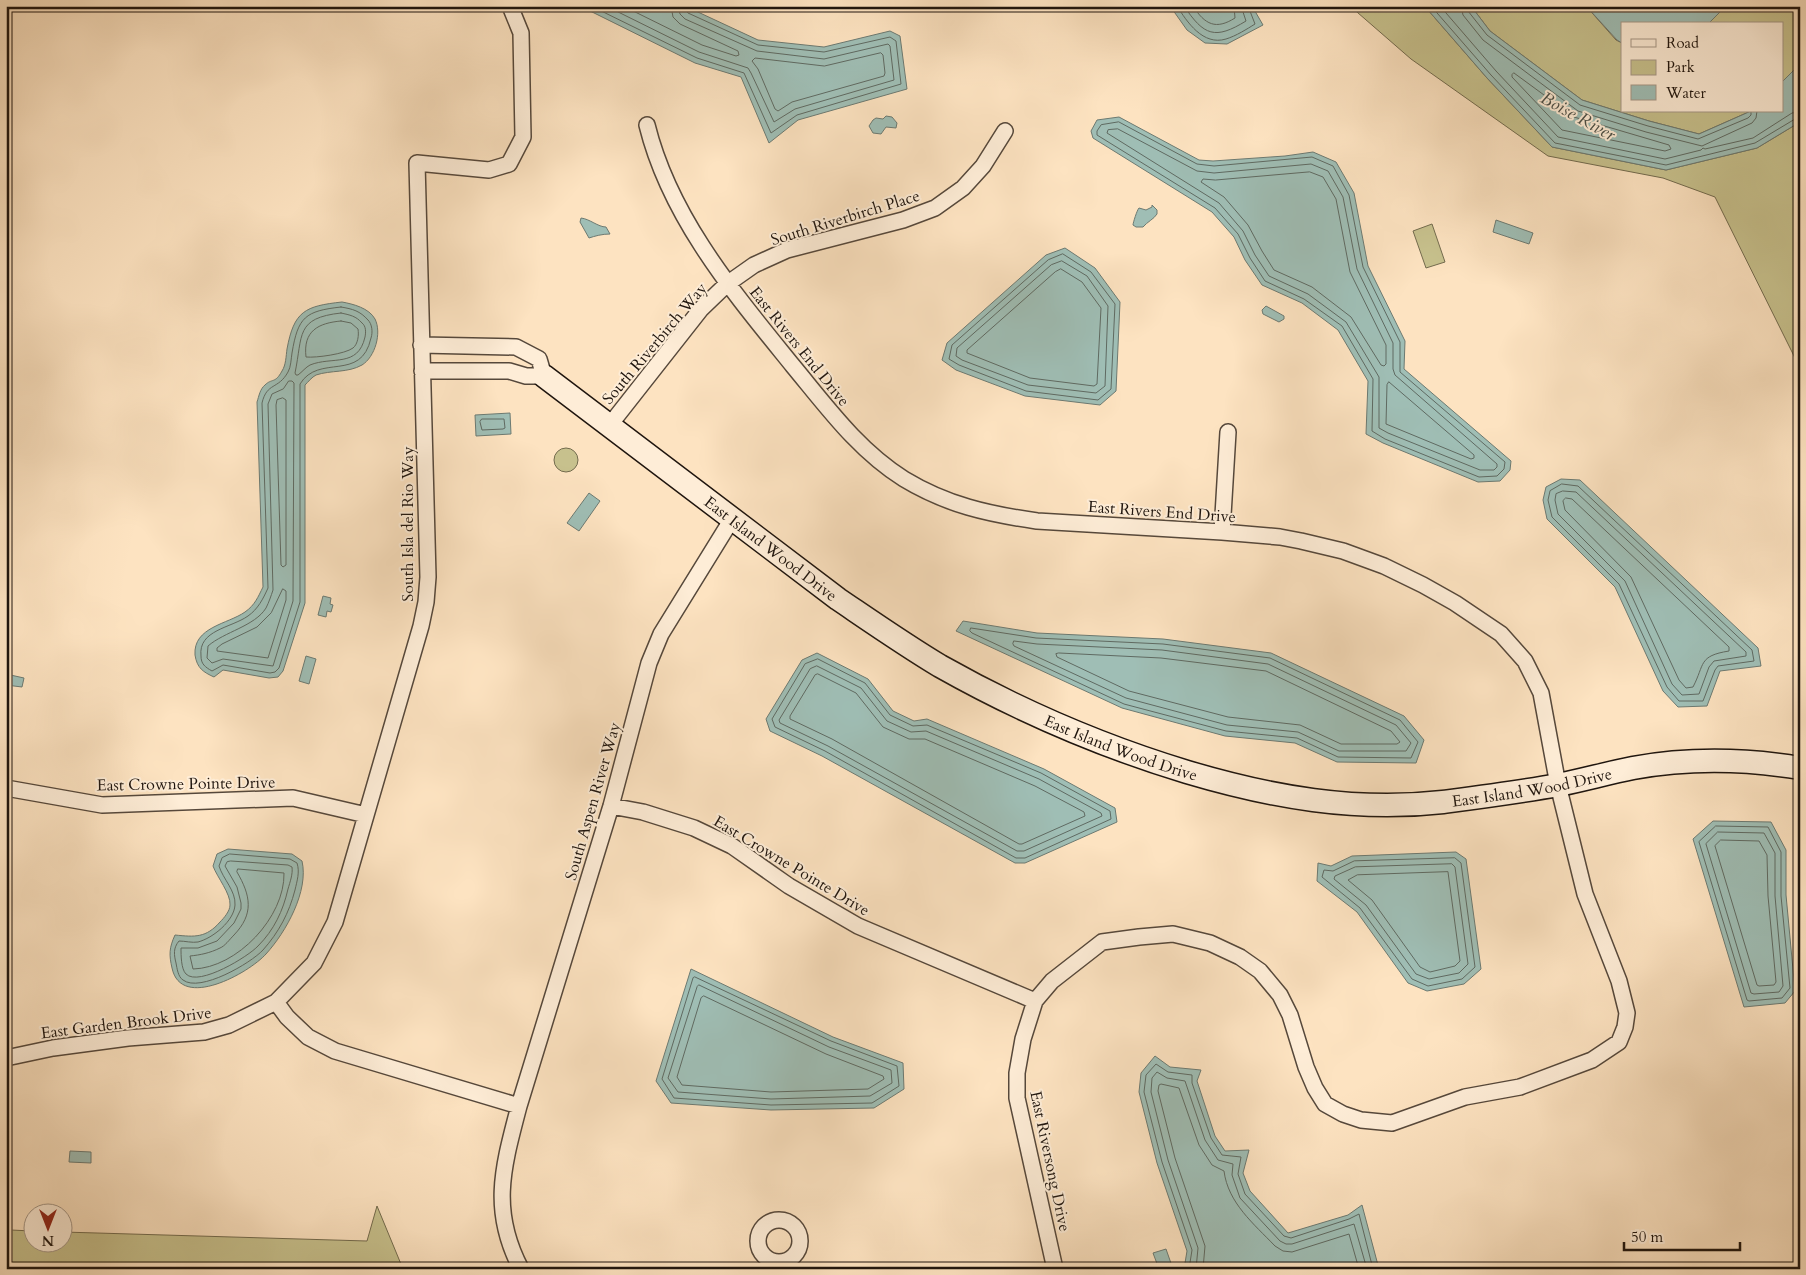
<svg xmlns="http://www.w3.org/2000/svg" width="1806" height="1275" viewBox="0 0 1806 1275" font-family="Cardo,serif">
	<style>
		.green { fill: #c7c18d; stroke: #736b4e }
		.water { fill: #9fbeb5; stroke: #6c7a72 }
		.lines { fill: none; stroke-linecap: round; stroke-linejoin: round }
		.shore { stroke: #5f6a62; stroke-width: 1 }
		.street-casing { stroke: #56483b; stroke-width: 18 }
		.secondary-casing { stroke: #1f150e; stroke-width: 25 }
		.street { stroke: #feedd7; stroke-width: 15 }
		.secondary { stroke: #feedd7; stroke-width: 22 }
		.labels { text-anchor: middle; stroke-width: 4; stroke-linejoin: round; paint-order: stroke }
		.street-label { font-size: 16px; fill: #1f150e; stroke: #feedd7 }
		.water-label { font-size: 18px; font-style: italic; fill: #4c5048; stroke: #feedd7 }
	</style>
	<rect width="100%" height="100%" fill="#fde3c1"/>
	<filter id="stains"><feTurbulence type="fractalNoise" baseFrequency=".004" numOctaves="4"/><feColorMatrix values="0 0 0 0 .2 0 0 0 0 .09 0 0 0 0 .02 0 0 0 .5 -.17"/></filter>
	<radialGradient id="worn" r=".72"><stop offset=".6" stop-color="#630" stop-opacity="0"/><stop offset="1" stop-color="#630" stop-opacity=".3"/></radialGradient>
	<path class="green" d="M1350,6H1420L1428,10L1487,78L1552,147L1666,170L1757,148L1800,122V358H1795L1715,197L1663,178L1548,156L1411,59Z
		M1471,6H1586L1616,40L1622,43V111H1751L1699,134L1649,121L1582,100L1490,31Z
		M1726,6H1800V64L1782,82V24H1708Z
		M1432,224L1445,262L1426,268L1413,231Z
		M554 460a12 12 0 1 1 24 0a12 12 0 1 1-24 0Z
		M377,1206L403,1269H6V1232L11,1230L32,1231V1242H62L63,1232L367,1241Z"/>
	<path class="water" d="M580,6H685L758,40L824,47L890,31L900,36L907,89L798,120L769,143L741,77L695,63Z
		M1170,6H1252L1263,25L1227,44L1205,43L1187,30Z
		M1420,6H1471L1490,31L1582,100L1649,121L1699,134L1751,111H1782V82L1800,64V122L1757,148L1666,170L1552,147L1487,78L1428,10Z
		M1586,6H1726L1708,24H1622V43L1617,40Z
		M886,116L892,117L897,123L896,128L886,127L881,134L873,133L869,126L873,120L876,118L883,119Z
		M1119,117L1199,160L1213,161L1285,156L1313,152L1336,162L1354,193L1368,266L1405,341L1404,369L1511,461L1510,470L1500,481L1478,482L1383,443L1366,434L1368,381L1338,330L1302,303L1262,285L1245,260L1234,237L1212,212L1093,138L1091,131L1097,120Z
		M1152,205L1157,210V214C1154,219 1147,222 1143,227H1136L1133,225C1133,223 1137,210 1139,208L1146,210L1152,207Z
		M581,218C590,219 598,227 606,227L610,234C602,234 595,236 589,238L580,222Z
		M1496,220L1533,233L1529,244L1493,232Z
		M1065,248L1095,268L1120,302L1116,391L1100,405L1025,396L956,370L942,360L947,343L1046,255Z
		M342,302C353,304 369,308 375,319C382,333 375,357 362,365C348,373 331,370 316,375C312,377 308,382 305,385V603L283,671L278,677L269,678L223,670L214,677C203,672 197,668 195,655C193,627 228,624 245,612C255,605 258,597 263,587L257,402C259,396 260,389 265,385C272,378 275,384 282,371C286,365 286,356 287,349C294,311 305,306 342,302Z
		M1266,306L1284,316V319L1279,322L1263,314L1262,310Z
		M510,413L511,434L476,436L475,415Z
		M1561,479L1580,480L1758,648L1761,666L1720,671L1707,706L1678,707L1663,691L1615,587L1547,519L1543,500L1546,487Z
		M589,493L600,501L579,531L567,523Z
		M323,596L331,598L330,604L333,605L331,612L327,611L326,617L318,615Z
		M963,621L1037,633L1163,639L1271,653L1404,716L1424,740L1416,763L1337,762L1295,743L1225,736L1122,708L956,631Z
		M817,653L868,679L893,711L914,721L927,719L1044,769L1115,808L1117,822L1025,863H1015L822,756L770,731L766,719L802,660Z
		M306,656L316,659L309,684L299,681Z
		M6,674L24,678L22,687L6,685Z
		M1713,821L1771,822L1786,850V895L1795,991L1785,1003L1744,1007L1693,839Z
		M228,849L292,854L302,861C309,891 286,932 266,954C249,973 181,1011 172,968C169,955 169,948 175,935C195,937 206,938 220,922C224,918 230,911 230,905C231,894 217,877 213,866L217,854Z
		M1456,852L1466,859L1481,969L1464,984L1427,991L1408,983L1357,912L1317,881L1318,863L1331,866L1352,856Z
		M691,969L833,1037L903,1063L904,1089L874,1108L771,1110L671,1103L656,1081Z
		M1155,1056L1170,1067L1201,1070L1197,1081L1215,1136L1225,1151L1249,1150L1243,1173L1250,1191L1288,1233L1348,1215L1362,1205L1379,1269H1184L1187,1251L1157,1163L1139,1092L1141,1073Z
		M70,1151L91,1152V1163L69,1162Z
		M1166,1249L1173,1269H1159L1153,1253Z"/>
	<g class="lines">
		<path class="shore" d="M591,6L697,58L744,73L771,133L797,115L901,84L896,41L890,37L824,52L758,45L688,13L685,10L684,6
			M606,6L699,52L748,68L751,73L774,122L795,109L894,80L890,46L888,44L824,59L757,51L685,19L680,14L678,6
			M623,6L702,45L736,56L739,55L738,51L680,24L673,17L671,6
			M1177,6C1187,22 1203,46 1226,39C1236,36 1247,29 1255,24L1248,6
			M1184,6C1204,36 1215,40 1246,21L1241,6
			M1193,6C1205,25 1216,30 1235,18L1234,6
			M1431,6L1491,75L1555,143L1666,165L1755,143L1795,119L1800,118
			M1440,6L1496,71L1558,137L1665,159L1701,150L1703,148L1705,149L1753,138L1792,113L1800,112
			M1461,6L1463,15L1483,40L1578,111L1646,132L1702,146L1752,123L1756,118L1757,111
			M1467,6L1468,11L1487,35L1580,105L1648,126L1698,139L1748,118L1751,115V111
			M881,53L883,55L885,73L884,76L792,102L778,111L775,109L758,69L752,61L755,58L824,66Z
			M1514,73L1574,117L1669,145L1671,149L1665,151L1562,130L1512,77V75Z
			M1119,122L1197,164L1214,166L1312,157L1333,166L1349,195L1363,267L1400,342V372L1505,462L1504,469L1497,476L1479,477L1385,439L1372,431L1373,379L1342,326L1304,299L1265,281L1250,258L1238,234L1215,208L1097,135V131L1101,125Z
			M1118,129L1197,171L1214,173L1311,164L1328,171L1343,197L1357,269L1393,343V369L1395,375L1497,464V467L1494,470H1480L1388,433L1379,428V377L1346,322L1308,294L1269,276L1255,255L1243,231L1219,203L1107,133L1108,130Z
			M1310,172L1323,177L1336,199L1350,272L1386,345V364L1384,366L1381,365L1351,317L1312,287L1274,270L1262,251L1248,225L1224,197L1201,182L1203,179L1215,180Z
			M1063,254L1091,272L1115,304L1111,389L1098,400L1026,391L959,365L949,359L952,345L1048,260Z
			M1062,261L1087,276L1108,306L1105,386L1096,393L1028,385L962,360L956,356L957,348L1051,265Z
			M1061,269L1082,282L1101,308L1097,384L1094,386L1030,378L967,353V350L1055,272Z
			M341,307C353,309 360,311 368,320C372,324 373,332 371,338C361,383 319,353 300,384V602L279,668L275,672L270,673L223,665L212,671C205,667 201,664 201,656C198,630 231,628 248,616C258,609 263,599 268,588L262,403C267,382 278,390 288,372C291,367 291,359 292,353C298,317 305,311 341,307Z
			M341,313C350,315 356,316 362,323C366,326 366,332 365,337C358,368 332,356 310,365C306,367 302,372 298,375H296L295,373C303,335 295,318 341,313Z
			M341,321L351,323L358,329C359,335 358,344 353,348C345,354 316,358 306,357C303,331 318,323 341,321Z
			M289,381H292L294,383L293,601L273,666L223,659L212,663L207,658L208,646C224,632 255,626 266,608C269,602 271,596 273,590L268,404L272,394L283,389Z
			M1389,382L1474,455V458L1471,459L1386,424L1387,385Z
			M283,398L286,400V565L283,567L281,565L276,405L277,400Z
			M482,419H504L505,428L503,429L482,430L480,422Z
			M1562,484L1578,486L1752,650L1754,661L1718,666L1715,670L1703,701H1679L1667,687L1619,584L1552,517L1548,500L1550,491Z
			M1563,491L1576,492L1746,652V656L1714,661L1709,667L1699,694L1682,695L1672,684L1625,581L1558,514L1555,500L1556,494Z
			M1566,498L1572,499L1729,647V651C1698,656 1705,664 1693,687L1686,688L1679,680L1631,577L1565,510L1563,501Z
			M283,589L286,591V600L268,658L217,651V648L222,644L257,627L271,613Z
			M971,628L1036,638L1163,644L1270,658L1400,720L1418,742L1411,758L1338,757L1297,738L1226,731L1124,704L972,633L970,631Z
			M1014,641L1037,644L1162,650L1268,664L1396,725L1411,743L1406,751H1339L1298,732L1227,725L1126,698L1014,646L1013,644Z
			M1059,653L1161,658L1266,671L1391,731L1400,742L1397,744H1341L1300,725L1228,717L1129,691L1057,657L1056,654Z
			M818,659L865,683L890,715L913,726L927,725L1041,773L1110,811L1111,819L1025,858H1016L825,751L775,727L772,719L805,664Z
			M817,666L861,688L887,721L911,732L926,731L1039,779L1101,813L1102,816L1024,851H1017L828,746L780,723L779,720L810,669Z
			M818,674L856,693L883,727L909,739H925L1035,786L1084,812L1085,816L1022,844H1019L832,739L790,719V716L815,675Z
			M1716,826L1768,827L1781,852V896L1790,988L1782,998L1749,1001L1747,1000L1699,842Z
			M1718,832L1764,833L1775,853V896L1783,986L1779,992L1754,994L1751,993L1706,844Z
			M1721,840L1759,841L1767,855L1768,896L1776,982L1774,985L1759,986L1757,985L1715,846Z
			M230,854L290,859L297,863C300,872 297,881 295,890C289,913 279,932 263,950C251,963 200,993 183,980C178,977 177,968 176,963C174,955 173,948 179,941C185,941 192,943 198,942C213,938 234,921 235,905C236,891 223,879 219,866L222,858Z
			M1455,858L1461,863L1475,967L1462,979L1428,986L1412,979L1360,908L1322,877L1324,870L1333,871L1354,861Z
			M231,861L288,865L292,867C293,874 290,882 288,889C283,911 274,930 258,946C249,956 199,987 186,974C181,969 181,955 181,948H198L217,941L234,923L241,909V903L237,887L225,866L227,862Z
			M1452,864L1455,867L1468,964L1459,973L1429,979L1416,974L1366,905L1334,879L1335,876L1355,867Z
			M238,869L284,873C285,917 237,968 193,969L190,956C200,955 210,953 220,948C225,946 229,940 234,935C254,914 251,896 237,872Z
			M1448,872L1460,961L1455,966L1430,972L1420,967L1372,900L1348,880L1357,875Z
			M695,977L831,1041L897,1066L899,1086L872,1103L771,1105L674,1098L662,1079L693,978Z
			M699,985L829,1047L891,1070L892,1083L870,1096L771,1099L678,1092L668,1078L697,987Z
			M704,996L826,1054L883,1076L884,1079L868,1089L771,1092L682,1085L677,1077L701,998Z
			M1189,1269L1192,1250L1162,1162L1144,1092L1146,1075L1156,1064L1168,1072L1192,1075V1083L1211,1138L1222,1155L1241,1157L1238,1174L1245,1194L1284,1236L1291,1238L1349,1219L1359,1214L1373,1269
			M1196,1269L1198,1248L1168,1160L1151,1092L1152,1078L1157,1072L1167,1078L1185,1081L1205,1140L1218,1160L1233,1164L1232,1175L1240,1198L1280,1241L1286,1244H1292L1354,1224L1367,1269
			M1203,1269L1205,1246L1175,1158L1158,1091L1159,1085L1161,1084L1179,1088L1199,1145L1212,1165L1224,1171C1228,1203 1254,1224 1275,1246L1283,1251L1292,1252L1349,1234L1359,1269"/>
		<g class="street-casing">
			<path id="street" d="M647,125C670,218 734,293 793,366C827,407 858,450 904,479C947,505 988,514 1037,521L1222,532L1280,537L1301,541L1343,551L1384,566L1423,585L1455,603L1501,634L1525,661L1541,693L1558,785L1585,894L1619,981L1627,1013L1625,1027L1619,1042L1592,1060L1520,1087L1465,1097L1392,1123L1361,1120L1343,1114L1325,1104L1315,1088L1306,1067L1290,1015L1280,995L1260,971L1240,957L1210,943L1173,934L1139,937L1102,942L1052,981L1035,1001L1023,1039L1017,1073V1098L1055,1269
				M421,345L516,347L539,359L544,376H526L509,371H422
				M609,426L701,309L727,284L754,265L787,250L903,220L935,208L963,188L983,166L1005,131
				M1222,532L1228,432
				M6,788L102,805L293,798L366,815
				M611,806L643,812L694,828L732,846L789,886L858,926L1035,1001
				M276,1002L287,1017L308,1037L335,1051L519,1106
				M6,1058L53,1048L128,1038L204,1032L229,1025L276,1002L314,963L335,922L421,626L426,602L428,577L417,163L489,170L509,164L523,137L521,33L510,6
				M758 1241a21 21 0 1 1 42 0a21 21 0 1 1-42 0Z
				M521,1269C490,1210 503,1167 519,1106L611,806L649,663L661,634L732,519"/>
		</g>
		<g class="secondary-casing">
			<g id="secondary">
				<path id="s1" d="M544,376L838,599C872,622 905,645 940,666C1018,710 1101,746 1187,772C1271,797 1355,812 1443,802C1481,797 1520,792 1558,785C1583,780 1608,773 1633,768C1688,758 1745,759 1800,768"/>
			</g>
		</g>
		<use href="#street" class="street"/>
		<use href="#secondary" class="secondary"/>
	</g>
	<g class="labels">
		<g class="street-label">
			<text transform="translate(845 217) rotate(-17)" y="6">South Riverbirch Place</text>
			<text transform="translate(654 343) rotate(-50)" y="6">South Riverbirch Way</text>
			<text transform="translate(800 346) rotate(51)" y="6">East Rivers End Drive</text>
			<text transform="translate(1162 511) rotate(4)" y="6">East Rivers End Drive</text>
			<text transform="translate(407 524) rotate(-90)" y="6">South Isla del Rio Way</text>
			<text dy="6" stroke="none"><textPath href="#s1" startOffset="285">East Island Wood Drive</textPath></text>
			<text dy="6" stroke="none"><textPath href="#s1" startOffset="690">East Island Wood Drive</textPath></text>
			<text transform="translate(186 783) rotate(-1)" y="6">East Crowne Pointe Drive</text>
			<text dy="6" stroke="none"><textPath href="#s1" startOffset="1110">East Island Wood Drive</textPath></text>
			<text transform="translate(592 801) rotate(-74)" y="6">South Aspen River Way</text>
			<text transform="translate(792 865) rotate(31)" y="6">East Crowne Pointe Drive</text>
			<text transform="translate(126 1022) rotate(-7)" y="6">East Garden Brook Drive</text>
			<text transform="translate(1051 1161) rotate(78)" y="6">East Riversong Drive</text>
		</g>
		<g class="water-label">
			<text transform="translate(1578 116) rotate(29)" y="6">Boise River</text>
		</g>
	</g>
	<rect width="1806" height="1275" fill="none" stroke="#fde3c1" stroke-width="25"/>
	<rect x="8" y="8" width="1791" height="1260" fill="none" stroke="#1f150e" stroke-width="2.5"/>
	<rect x="12" y="12" width="1781" height="1250" fill="none" stroke="#1f150e"/>
	<rect x="1621" y="22" width="162" height="90" fill="#feedd7" stroke="#a59787"/>
	<rect x="1631" y="39" width="25" height="8" fill="#feedd7" stroke="#a59787"/>
	<text x="1666" y="48" font-size="15" fill="#1f150e">Road</text>
	<rect x="1631" y="60" width="25" height="15" fill="#c7c18d" stroke="#a59787"/>
	<text x="1666" y="72" font-size="15" fill="#1f150e">Park</text>
	<rect x="1631" y="85" width="25" height="15" fill="#9fbeb5" stroke="#a59787"/>
	<text x="1666" y="98" font-size="15" fill="#1f150e">Water</text>
	<g transform="translate(48 1228) rotate(180)"><circle r="24" fill="#feedd7" stroke="#a59787"/>
	<path d="M0-4L9 19L0 12L-9 19Z" fill="#8f2418"/>
	<text y="-8" font-size="14" font-weight="bold" text-anchor="middle" fill="#1f150e">N</text>
	</g>
	<path d="M1624 1242v8h116v-8" fill="none" stroke="#1f150e" stroke-width="2.5"/>
	<text x="1631" y="1242" font-size="15" fill="#1f150e" stroke="#feedd7" stroke-width="4" paint-order="stroke">50 m</text>
	<rect width="100%" height="100%" filter="url(#stains)"/>
	<rect width="100%" height="100%" fill="url(#worn)"/>
</svg>
